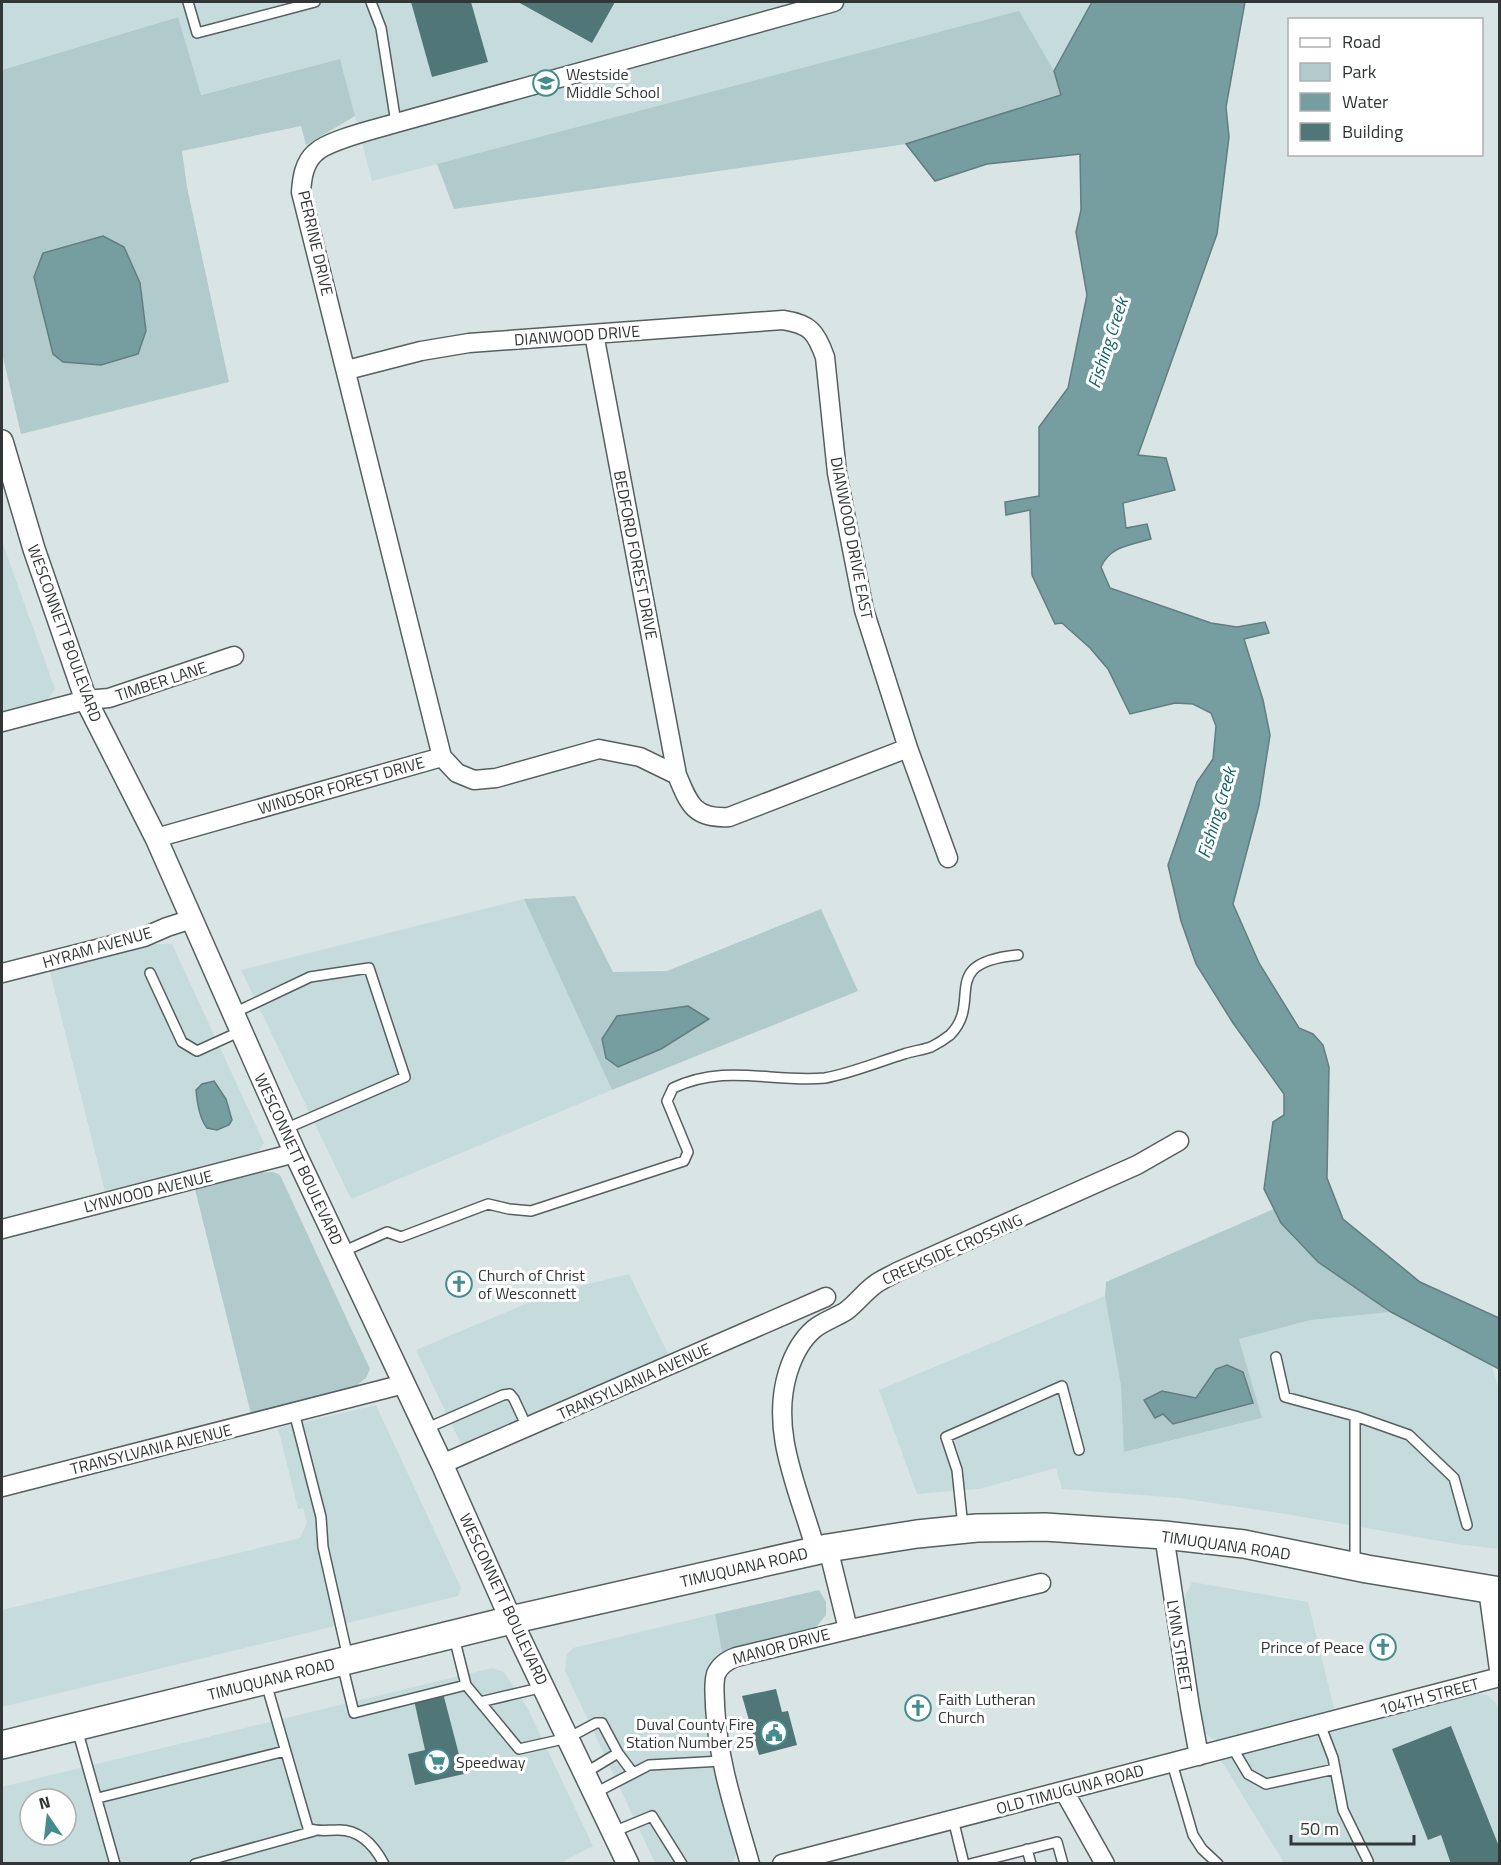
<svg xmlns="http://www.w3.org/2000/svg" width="1501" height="1865" viewBox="0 0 1501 1865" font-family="'Titillium Web',sans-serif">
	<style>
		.built { fill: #c6dbdc; fill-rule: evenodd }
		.green { fill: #b1cacb; fill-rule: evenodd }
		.water { fill: #769d9f; stroke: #627e80; stroke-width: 1.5 }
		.building { fill: #507678 }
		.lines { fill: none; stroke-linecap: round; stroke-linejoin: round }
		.service-casing { stroke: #565f60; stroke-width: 12 }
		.minor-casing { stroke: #565f60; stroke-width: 21 }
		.tertiary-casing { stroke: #565f60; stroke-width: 24 }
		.primary-casing { stroke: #565f60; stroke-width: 30 }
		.service { stroke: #fff; stroke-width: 9 }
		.minor { stroke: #fff; stroke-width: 18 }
		.tertiary { stroke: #fff; stroke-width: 21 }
		.primary { stroke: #fff; stroke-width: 27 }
		.labels { text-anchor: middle; stroke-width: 6; stroke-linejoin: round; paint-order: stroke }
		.poi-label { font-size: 16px; fill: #323636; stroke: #fff; text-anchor: start }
		.street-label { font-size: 16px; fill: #323636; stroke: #fff }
		.water-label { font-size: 18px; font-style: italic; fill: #106367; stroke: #fff }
	</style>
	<rect width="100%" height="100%" fill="#d9e5e5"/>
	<path class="built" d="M2,2H1092L1054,71L1018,12L372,181L340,59L200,95L177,17L2,70Z
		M2,541L55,689L47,700L32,708L2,716Z
		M524,899L612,1090L351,1199L241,970Z
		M153,944H172L264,1143L256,1154L241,1159L106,1196L49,968Z
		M629,1274L670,1358L462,1446L416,1350L552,1293Z
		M1105,1296L1121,1386L1125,1452L1262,1418L1239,1339L1311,1320L1391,1312L1491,1364L1500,1393L1499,1549L1457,1544L1286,1514L1180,1498L1062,1489L1056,1468L979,1489L917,1494L879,1390Z
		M376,1405L461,1588L458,1596L2,1707V1610L300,1538L307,1522L303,1508L298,1509L278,1428Z
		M1192,1582L1308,1602L1335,1712L1222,1741L1213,1739L1200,1729L1181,1604Z
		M715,1614L722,1652L704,1672L706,1730L715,1775L738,1852L732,1863L728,1864L655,1863L565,1671L567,1654L573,1648Z
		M492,1668L504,1672L528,1709L593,1846L558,1864L2,1863V1787ZM30,1799H66V1835H30Z
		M1473,1693L1487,1695L1495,1702L1499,1711V1863H1284L1221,1760Z"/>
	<path class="green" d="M1019,11L1054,71L1061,95L906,144L454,209L437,164Z
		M178,17L201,95L340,59L355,116L306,145L301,126L182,151L187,187L229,382L21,434L2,353V70Z
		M575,896L613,972L667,971L821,909L858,991L612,1090L524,899Z
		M273,1172L280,1175L370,1369L366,1378L355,1387L251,1414L195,1189L258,1173Z
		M1274,1209C1299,1257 1349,1283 1391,1312L1311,1320L1239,1339L1262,1418L1124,1452L1121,1386L1105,1296L1106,1282ZM1216,1369L1243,1372L1252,1403L1174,1424L1163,1414L1162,1391L1196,1398Z
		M819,1590L826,1602V1615L816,1627L722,1652L715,1614Z"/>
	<path class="water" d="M1092,2H1245L1226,107L1229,137L1217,234L1138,455L1166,458L1175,490L1123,503L1126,528L1147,524L1151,539C1131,545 1110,546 1101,567L1110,588L1211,623L1237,627L1265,622L1269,633L1244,639L1263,700L1270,735L1259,805L1233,904L1259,963L1299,1028L1313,1034L1323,1045L1329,1067L1327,1178L1343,1219L1420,1282L1499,1318V1369L1391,1312L1318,1262L1281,1223L1264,1189L1273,1122L1284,1115V1094L1233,1023L1196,964L1181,921L1168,865L1197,782L1213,759L1216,726L1211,713L1193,704L1175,703L1130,714L1108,669L1090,648L1062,623L1055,624L1032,575L1030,510L1006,515L1005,502L1039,496V427L1068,388L1087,295L1076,232L1081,210L1080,154L987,164L935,181L906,144L1061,95L1054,71Z
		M103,236L124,247L140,283L146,331L138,354L101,365L63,362L53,354L34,277L43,253Z
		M688,1006L709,1019L661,1049L618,1067L606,1058L602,1039L617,1016Z
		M214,1081L226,1099L232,1120L229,1125L217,1130L207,1128C199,1118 197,1102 196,1090L202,1084Z
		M1227,1365L1243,1372L1253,1403L1173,1424L1163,1414L1155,1418L1144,1400L1162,1391L1196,1398L1216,1369Z"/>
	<path class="building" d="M411,2H471L488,62L432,77Z
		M518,2H615L592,43Z
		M776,1689L782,1712L788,1711L797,1745L759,1755L742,1696Z
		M443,1693L464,1774L415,1785L408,1754L425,1750L414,1700Z
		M1451,1726L1500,1849V1864H1451L1441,1835L1428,1840L1392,1749Z"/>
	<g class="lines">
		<g class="service-casing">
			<path id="service" d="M188,2L197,33L315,2
				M371,2L381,28L396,123
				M150,973L182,1042L197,1051L241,1031
				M234,1013L310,977L369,968L405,1077L285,1129
				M342,1252L387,1232L401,1237L488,1204L509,1209L531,1211L684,1161L688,1152L667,1101L673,1088C726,1063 772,1083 825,1078C852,1073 878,1062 904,1054C913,1051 922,1050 931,1047C937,1044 945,1039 950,1035C984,1001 936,963 1018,955
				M1276,1357L1285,1397L1355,1416V1564
				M294,1412L321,1517L323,1547L348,1658
				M1355,1416L1409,1435L1454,1478L1467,1525
				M425,1429L503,1395L510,1394L514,1399L527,1427
				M963,1527L957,1470L946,1437L1062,1386L1079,1450
				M342,1664L354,1713L466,1685L454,1637
				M266,1683L308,1828C317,1832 327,1830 337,1830C360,1829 374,1845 384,1864
				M466,1685L519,1749L568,1738L596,1723H602L618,1753
				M480,1702L544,1687
				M1320,1724L1333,1758L1343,1810L1368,1861L1367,1864
				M77,1729L115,1864
				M1232,1747L1248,1774L1266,1784L1335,1769
				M1172,1763L1193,1835L1202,1849L1218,1864
				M585,1773L618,1753L633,1773
				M595,1793L649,1765L722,1761
				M98,1798L285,1751
				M953,1819L964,1864
				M613,1832L652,1816L682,1864
				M1027,1849L1031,1864
				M195,1864L314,1831
				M970,1864L1057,1842L1063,1864"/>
		</g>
		<g class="minor-casing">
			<path id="minor" d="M594,334L677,775
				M347,370L421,351L469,343L783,320C810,324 816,332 825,357L837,473L864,610L908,748L948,858
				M2,722L86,700L109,698L234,656
				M442,757L301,192C302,178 304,163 315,153C328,140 376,129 396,123L834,2
				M442,757L457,773L474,780L496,778L599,749L640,757L677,775C689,804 694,819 729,817L908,748
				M156,838L442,757
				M2,973L144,937L167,927L192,919
				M2,1229L295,1153
				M442,1464L826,1297
				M2,1487L404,1384
				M1164,1535L1190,1707L1199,1756
				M828,1548L848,1629
				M816,1551C800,1492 769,1433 788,1372C793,1356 801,1340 814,1329C824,1321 835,1318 846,1311C857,1303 865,1291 877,1283C883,1279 890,1276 897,1272L1137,1165L1179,1141
				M1488,1589L1500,1677
				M1064,1791L1105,1864
				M750,1864C735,1811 718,1762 715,1706C715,1696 713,1684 716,1674C720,1665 728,1660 736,1657L1041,1583
				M782,1864L1500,1677"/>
		</g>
		<g class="tertiary-casing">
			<path id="tertiary" d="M2,441L34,549L86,700L156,838L295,1153L442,1464L511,1620L628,1864"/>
		</g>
		<g class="primary-casing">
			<path id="primary" d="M2,1745L511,1620L828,1548L917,1534L977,1528L1045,1527L1164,1535L1244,1544L1367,1569L1500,1591"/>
		</g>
		<use href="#service" class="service"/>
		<use href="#minor" class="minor"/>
		<use href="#tertiary" class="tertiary"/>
		<use href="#primary" class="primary"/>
	</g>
	<defs>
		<g id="school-ring" transform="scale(1.35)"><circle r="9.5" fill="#fff" stroke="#458c90" stroke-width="1.5"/><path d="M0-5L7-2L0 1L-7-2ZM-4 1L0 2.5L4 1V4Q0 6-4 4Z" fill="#458c90"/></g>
		<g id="church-ring" transform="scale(1.35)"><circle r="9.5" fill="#fff" stroke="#458c90" stroke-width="1.5"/><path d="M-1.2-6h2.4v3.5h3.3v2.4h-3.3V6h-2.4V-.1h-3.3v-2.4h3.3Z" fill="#458c90"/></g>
		<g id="civic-ring" transform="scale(1.35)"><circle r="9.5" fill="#fff" stroke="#458c90" stroke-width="1.5"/><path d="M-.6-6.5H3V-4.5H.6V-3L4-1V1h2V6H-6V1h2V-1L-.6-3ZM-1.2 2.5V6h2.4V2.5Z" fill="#458c90"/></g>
		<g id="supermarket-ring" transform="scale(1.35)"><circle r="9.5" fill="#fff" stroke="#458c90" stroke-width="1.5"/><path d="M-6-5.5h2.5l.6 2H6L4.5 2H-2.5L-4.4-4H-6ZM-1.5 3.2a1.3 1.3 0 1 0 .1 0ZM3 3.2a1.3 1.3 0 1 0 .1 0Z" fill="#458c90"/></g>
	</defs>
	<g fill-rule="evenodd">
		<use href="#school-ring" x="546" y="83"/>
		<use href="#church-ring" x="459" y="1284"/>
		<use href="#church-ring" x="1383" y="1647"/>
		<use href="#church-ring" x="918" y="1708"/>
		<use href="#civic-ring" x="774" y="1733"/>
		<use href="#supermarket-ring" x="437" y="1762"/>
	</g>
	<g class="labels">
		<g class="poi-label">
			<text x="566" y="80">Westside<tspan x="566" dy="18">Middle School</tspan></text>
			<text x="478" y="1281">Church of Christ<tspan x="478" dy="18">of Wesconnett</tspan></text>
			<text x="1364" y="1653" text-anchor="end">Prince of Peace</text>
			<text x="938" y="1705">Faith Lutheran<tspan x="938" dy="18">Church</tspan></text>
			<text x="754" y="1730" text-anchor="end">Duval County Fire<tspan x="754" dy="18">Station Number 25</tspan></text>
			<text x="456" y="1768">Speedway</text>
		</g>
		<g class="street-label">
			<text transform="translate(316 243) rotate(77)" y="6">PERRINE DRIVE</text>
			<text transform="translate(577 335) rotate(-4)" y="6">DIANWOOD DRIVE</text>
			<text transform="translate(852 538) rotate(79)" y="6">DIANWOOD DRIVE EAST</text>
			<text transform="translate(636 555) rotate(79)" y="6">BEDFORD FOREST DRIVE</text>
			<text transform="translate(65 633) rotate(70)" y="6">WESCONNETT BOULEVARD</text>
			<text transform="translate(161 681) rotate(-18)" y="6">TIMBER LANE</text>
			<text transform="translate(341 785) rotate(-16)" y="6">WINDSOR FOREST DRIVE</text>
			<text transform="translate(97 947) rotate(-16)" y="6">HYRAM AVENUE</text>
			<text transform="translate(299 1159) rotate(65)" y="6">WESCONNETT BOULEVARD</text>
			<text transform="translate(148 1191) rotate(-14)" y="6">LYNWOOD AVENUE</text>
			<text transform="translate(952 1249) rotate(-24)" y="6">CREEKSIDE CROSSING</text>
			<text transform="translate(634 1381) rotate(-24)" y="6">TRANSYLVANIA AVENUE</text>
			<text transform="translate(151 1449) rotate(-14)" y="6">TRANSYLVANIA AVENUE</text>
			<text transform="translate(1226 1545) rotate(8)" y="6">TIMUQUANA ROAD</text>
			<text transform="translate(744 1567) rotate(-13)" y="6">TIMUQUANA ROAD</text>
			<text transform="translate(504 1599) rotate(65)" y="6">WESCONNETT BOULEVARD</text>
			<text transform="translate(781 1646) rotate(-15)" y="6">MANOR DRIVE</text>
			<text transform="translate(1180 1646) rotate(81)" y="6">LYNN STREET</text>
			<text transform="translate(271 1679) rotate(-14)" y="6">TIMUQUANA ROAD</text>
			<text transform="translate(1429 1696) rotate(-15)" y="6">104TH STREET</text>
			<text transform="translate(1070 1789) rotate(-15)" y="6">OLD TIMUGUNA ROAD</text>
		</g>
		<g class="water-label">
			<text transform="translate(1108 343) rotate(-72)" y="6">Fishing Creek</text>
			<text transform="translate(1217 813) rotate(-73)" y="6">Fishing Creek</text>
		</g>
	</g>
	<rect width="1501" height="1865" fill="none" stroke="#323636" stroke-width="6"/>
	<rect x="1288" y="18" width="195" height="138" fill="#ffffff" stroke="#adafaf" stroke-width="1.5"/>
	<rect x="1300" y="38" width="30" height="9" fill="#ffffff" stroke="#adafaf" stroke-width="1.5"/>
	<text x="1342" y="48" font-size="18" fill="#323636">Road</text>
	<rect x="1300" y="63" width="30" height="18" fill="#b1cacb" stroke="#adafaf" stroke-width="1.5"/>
	<text x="1342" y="78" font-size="18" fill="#323636">Park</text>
	<rect x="1300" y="93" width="30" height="18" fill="#769d9f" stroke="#adafaf" stroke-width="1.5"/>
	<text x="1342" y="108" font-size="18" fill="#323636">Water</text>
	<rect x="1300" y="123" width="30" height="18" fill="#507678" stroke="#adafaf" stroke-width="1.5"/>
	<text x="1342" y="138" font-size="18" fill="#323636">Building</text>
	<g transform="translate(48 1817) rotate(346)"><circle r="28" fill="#ffffff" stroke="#adafaf" stroke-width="1.5"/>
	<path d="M0-4.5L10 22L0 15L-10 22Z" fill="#458c90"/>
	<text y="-9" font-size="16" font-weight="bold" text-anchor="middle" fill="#323636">N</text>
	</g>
	<path d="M1291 1835v9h123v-9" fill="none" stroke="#323636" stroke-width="3"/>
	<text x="1300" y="1835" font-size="18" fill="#323636" stroke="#ffffff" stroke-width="4.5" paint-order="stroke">50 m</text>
</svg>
